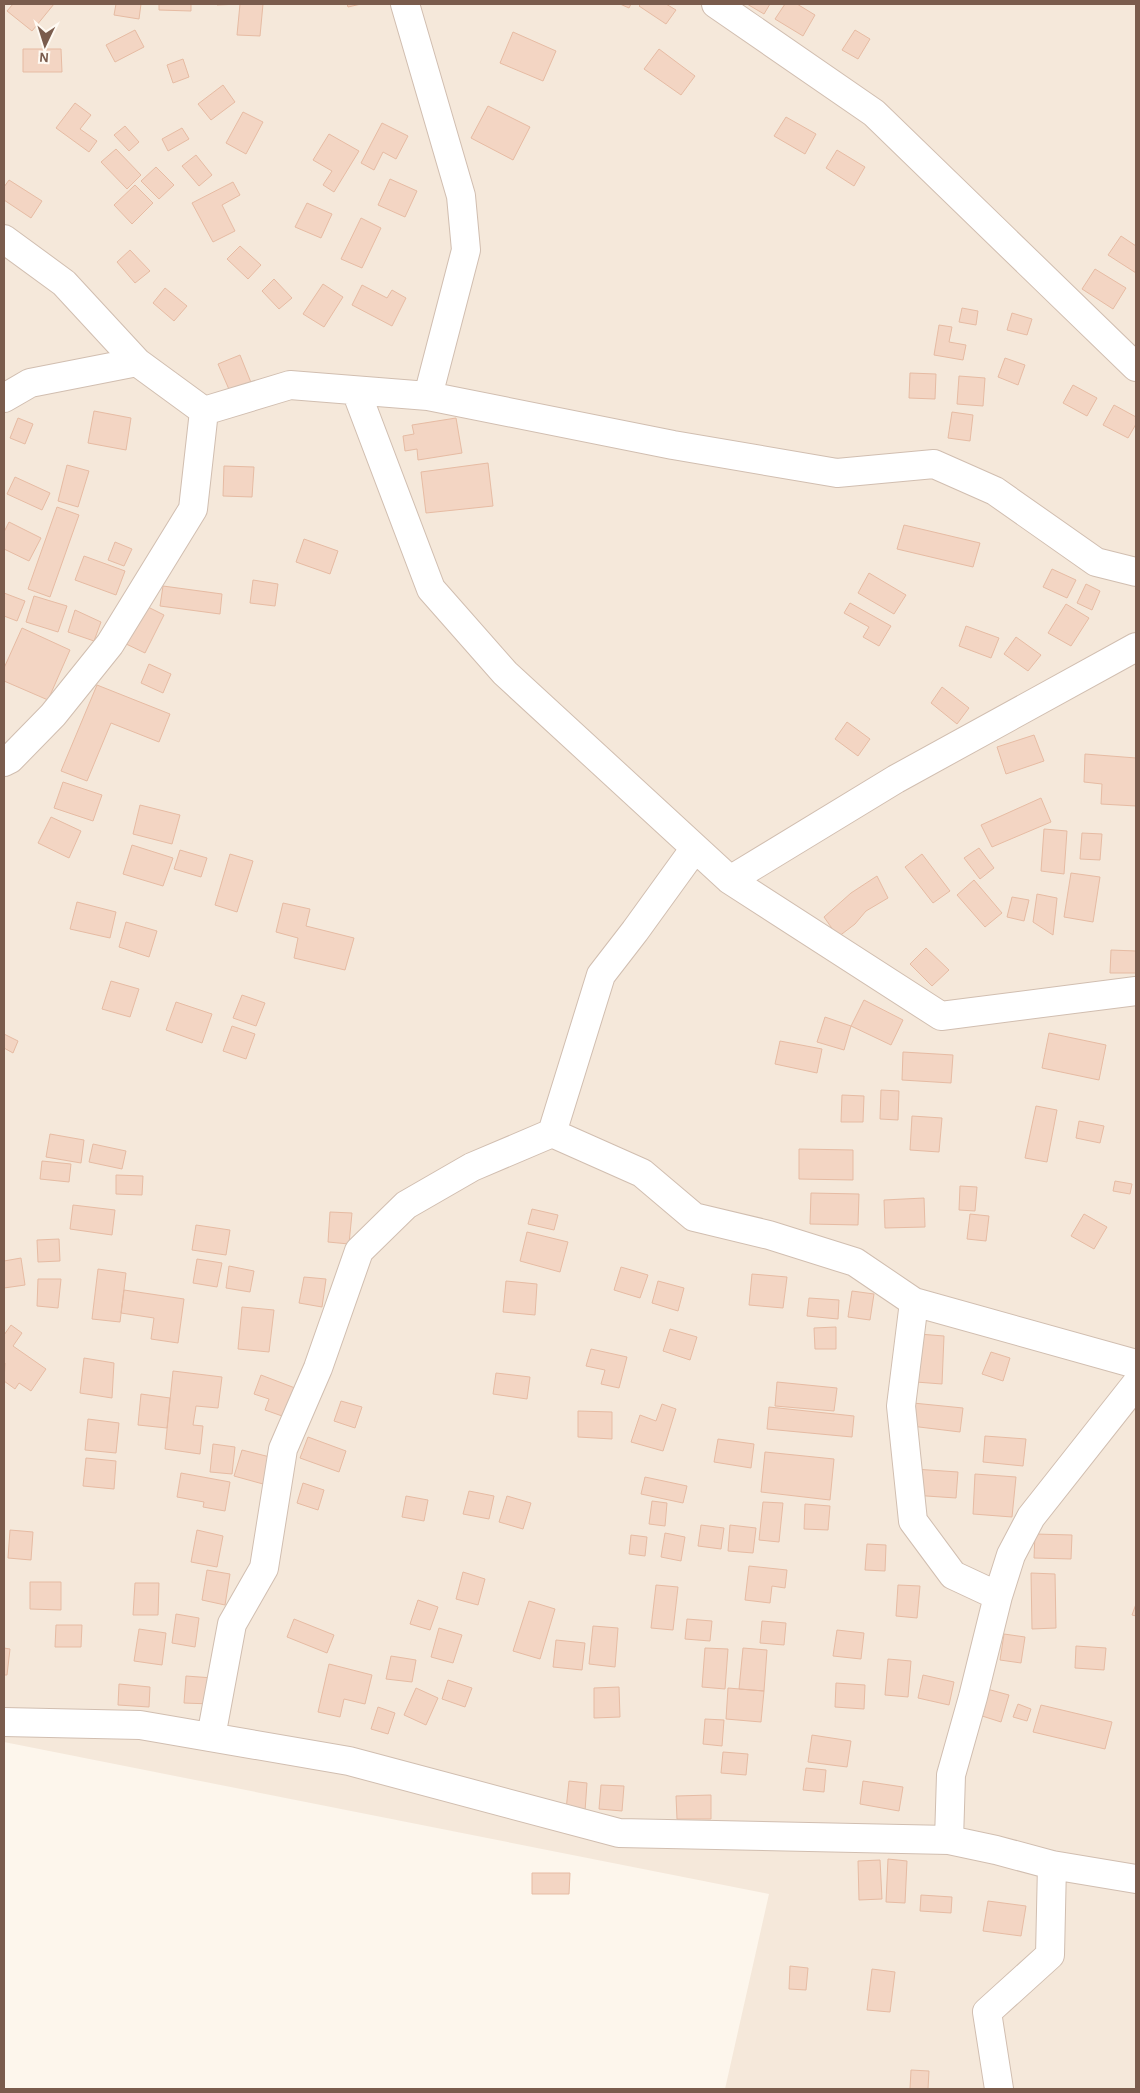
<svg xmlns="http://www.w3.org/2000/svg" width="1140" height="2093" viewBox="0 0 1140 2093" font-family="'Alegreya Sans',sans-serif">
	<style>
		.residential { fill: #f5e8da }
		.building { fill: #f3d5c3; stroke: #e6bba3 }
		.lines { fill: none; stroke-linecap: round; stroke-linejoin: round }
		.minor-casing { stroke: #d1beb0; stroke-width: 30 }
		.minor { stroke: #fff; stroke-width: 28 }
	</style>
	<rect width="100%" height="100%" fill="#fdf6ec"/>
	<path class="residential" d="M4,4H1136V2089H725L769,1894L4,1742Z"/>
	<path class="building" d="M13,4H54L32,31L7,11Z
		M116,4H141L139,19L114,15Z
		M159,4H191V11L159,10Z
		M217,4H263L260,36L237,35L240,4L217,5Z
		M347,4H361L348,7Z
		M620,4H631L629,8Z
		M641,4H666L676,10L666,24L639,6Z
		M747,4H770L764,14Z
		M785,4H797L815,15L803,36L775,19Z
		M135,30L144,47L115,62L106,45Z
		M855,30L870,39L858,59L842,50Z
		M513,32L556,51L543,81L500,63Z
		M23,49H61L62,72H23Z
		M659,49L695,76L681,95L644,69Z
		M183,59L189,77L173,83L167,65Z
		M223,85L235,102L211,120L198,104Z
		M75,103L91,115L80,129L97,141L89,152L56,128Z
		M488,106L530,127L513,160L471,138Z
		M243,112L263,122L246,154L226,143Z
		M786,117L816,134L805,154L774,136Z
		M382,123L408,136L396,159L383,152L374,170L361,163Z
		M125,126L139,142L129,151L114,135Z
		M182,128L189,139L168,151L162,139Z
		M329,134L359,151L334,192L323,185L332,171L313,160Z
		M116,149L141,175L127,189L101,162Z
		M837,150L865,167L854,186L826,168Z
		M196,155L212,175L199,186L182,166Z
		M156,167L174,185L159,199L141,181Z
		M390,179L417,191L405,217L378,205Z
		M9,180L42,201L31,218L4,200V187Z
		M233,182L240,195L222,205L235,231L213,242L192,203Z
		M135,185L153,203L132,224L114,205Z
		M307,203L332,214L321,238L295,227Z
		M361,218L381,228L362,268L341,259Z
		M1121,236L1136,246V273L1108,255Z
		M240,246L261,265L248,279L227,259Z
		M130,250L150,271L135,283L117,262Z
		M1095,269L1126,288L1113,309L1082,289Z
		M274,279L292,298L279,309L262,291Z
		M323,284L343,297L324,327L303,314Z
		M362,285L387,298L392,290L406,298L392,326L352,305Z
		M165,288L187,306L174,321L153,303Z
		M962,308L978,311L976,325L959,322Z
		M1012,313L1032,319L1027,335L1007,330Z
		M939,325L952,327L949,342L966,345L963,360L934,355Z
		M240,355L252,385L231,394L218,364Z
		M1005,358L1025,365L1018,385L998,377Z
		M910,373L936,374L935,399L909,398Z
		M959,376L985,378L983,406L957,404Z
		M1073,385L1097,398L1087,416L1063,403Z
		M1114,405L1136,417V424L1128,438L1103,425Z
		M94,411L131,418L126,450L88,443Z
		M952,412L973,415L970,441L948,438Z
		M18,418L33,424L25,444L10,438Z
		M456,418L462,453L418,460L417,449L405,451L403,436L414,434L412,425Z
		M488,463L493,506L426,513L421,472Z
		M67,465L89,471L78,507L58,501Z
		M224,466L254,467L252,497L223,496Z
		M15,477L50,493L42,510L7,494Z
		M57,507L79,515L50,597L28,589Z
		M9,522L41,538L29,561L4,549V532Z
		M904,525L980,543L973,567L897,549Z
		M304,539L338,551L330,574L296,562Z
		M115,542L132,549L124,566L108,560Z
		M84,556L125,571L116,595L75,580Z
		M1052,569L1076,580L1067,598L1043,587Z
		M869,573L906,595L894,614L858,593Z
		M253,580L278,584L275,606L250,603Z
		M1086,584L1100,591L1092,610L1077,603Z
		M163,586L222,594L220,614L160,606Z
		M4,593L25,601L17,621L4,616Z
		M34,596L67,606L58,632L26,622Z
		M140,603L164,615L145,653L122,642Z
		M850,603L891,626L879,646L863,637L869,627L844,613Z
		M1066,604L1089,618L1071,646L1048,633Z
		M75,610L101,622L94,641L68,632Z
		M966,626L999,638L991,658L959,646Z
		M22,628L70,650L48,700L4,681V668Z
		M1016,637L1041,655L1028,671L1004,654Z
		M149,664L171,674L163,693L141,683Z
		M97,685L170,714L159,742L111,723L87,781L61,771Z
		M942,687L969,708L957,724L931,703Z
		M847,722L870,739L858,756L835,739Z
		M1034,735L1044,761L1006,774L997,747Z
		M1085,754L1136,758V806L1101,804L1102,784L1084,782Z
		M63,782L102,795L93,821L54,808Z
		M1041,798L1051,822L992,847L981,825Z
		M140,805L180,815L172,844L133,834Z
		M51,817L81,831L69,858L38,843Z
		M1044,829L1067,831L1064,874L1041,871Z
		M1082,833L1102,834L1100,860L1080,859Z
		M132,845L173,858L163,886L123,874Z
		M979,848L994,868L980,879L964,858Z
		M180,850L207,858L201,877L174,869Z
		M230,854L253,861L237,912L215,905Z
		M922,854L950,891L933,903L905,867Z
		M1071,873L1100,877L1093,922L1064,917Z
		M877,876L888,898L866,911L855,924L838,937L824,917L851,893Z
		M974,880L1002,913L985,927L957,895Z
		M1037,894L1057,898L1053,935L1033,922Z
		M1012,897L1029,900L1024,921L1007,917Z
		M77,902L116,912L110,938L70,929Z
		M283,903L310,909L306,926L354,938L345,970L294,958L298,938L276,932Z
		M126,922L157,931L149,957L119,947Z
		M926,948L949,970L932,986L910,964Z
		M1111,950L1136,951V973H1110Z
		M111,981L139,989L130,1017L102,1009Z
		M242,995L265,1003L256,1026L233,1018Z
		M864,1000L903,1020L891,1045L851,1026Z
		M176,1002L212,1014L202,1043L166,1030Z
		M825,1017L851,1026L844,1050L817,1042Z
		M232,1026L255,1034L246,1059L223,1051Z
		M1049,1033L1106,1045L1099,1080L1042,1068Z
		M4,1034L18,1041L13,1053L4,1048Z
		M780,1041L822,1049L817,1073L775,1064Z
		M903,1052L953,1055L951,1083L902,1080Z
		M881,1090L899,1091L898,1120L880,1119Z
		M842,1095L864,1096L863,1122H841Z
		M1036,1106L1057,1110L1047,1162L1025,1158Z
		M912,1116L942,1118L939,1152L910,1150Z
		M1079,1121L1104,1126L1100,1143L1076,1138Z
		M50,1134L84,1140L81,1163L46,1157Z
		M93,1144L126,1151L122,1169L89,1162Z
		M799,1149L853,1150V1180L799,1179Z
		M42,1161L71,1164L69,1182L40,1179Z
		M116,1175L143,1176L142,1195L116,1194Z
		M1115,1181L1132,1184L1130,1194L1113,1191Z
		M960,1186L977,1187L975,1211L959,1210Z
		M811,1193L859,1194L858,1225L810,1224Z
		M924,1198L925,1227L885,1228L884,1200Z
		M73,1205L115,1210L112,1235L70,1229Z
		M532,1209L558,1215L554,1230L528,1224Z
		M330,1212L352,1213L349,1244L328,1242Z
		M970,1214L989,1216L986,1241L967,1239Z
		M1084,1214L1107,1227L1094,1249L1071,1236Z
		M196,1225L230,1230L226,1255L192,1250Z
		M527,1232L568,1242L560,1272L520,1261Z
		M59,1239L60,1261L38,1262L37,1240Z
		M21,1258L25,1285L4,1288V1261Z
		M197,1259L222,1263L217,1287L193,1283Z
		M229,1266L254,1271L250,1292L226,1288Z
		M621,1267L648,1275L640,1298L614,1290Z
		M98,1269L126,1273L120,1322L92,1319Z
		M752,1274L787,1277L783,1308L749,1305Z
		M304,1277L326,1279L322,1307L299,1303Z
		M38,1279H61L58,1308L37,1306Z
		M506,1281L537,1284L535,1315L503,1312Z
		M658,1281L684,1288L678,1311L652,1303Z
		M124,1290L184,1299L178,1343L151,1339L154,1318L121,1313Z
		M852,1291L874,1294L870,1320L848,1317Z
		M809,1298L839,1300L838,1319L807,1316Z
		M242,1307L274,1310L269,1352L238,1349Z
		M11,1325L22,1333L13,1346L46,1369L31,1391L19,1383L15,1389L4,1381L5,1363L4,1362V1335Z
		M836,1327V1349H815L814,1328Z
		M670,1329L697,1337L690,1360L663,1351Z
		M919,1334L944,1336L942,1384L916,1382Z
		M591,1349L627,1357L619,1388L601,1384L605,1370L586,1366Z
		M991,1352L1010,1358L1003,1381L982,1374Z
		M84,1358L114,1363L112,1398L80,1393Z
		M173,1371L222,1377L218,1408L196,1406L193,1425L203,1426L200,1454L165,1449Z
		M496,1373L530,1377L527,1399L493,1394Z
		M261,1375L295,1388L285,1417L265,1410L269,1399L254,1394Z
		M777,1382L837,1388L834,1411L775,1406Z
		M141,1394L170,1398L167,1428L138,1425Z
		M341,1401L362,1407L355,1428L334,1421Z
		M913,1403L963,1408L960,1432L911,1426Z
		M662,1404L676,1409L663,1451L631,1442L640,1415L656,1421Z
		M769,1407L854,1416L852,1437L767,1429Z
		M578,1411L612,1412V1439L578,1437Z
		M88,1419L119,1423L116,1453L85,1450Z
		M985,1436L1026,1439L1023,1466L983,1462Z
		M308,1437L346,1451L339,1472L300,1458Z
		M718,1439L754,1444L751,1468L714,1462Z
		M213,1444L235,1447L232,1474L210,1472Z
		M242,1450L270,1457L263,1484L234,1476Z
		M765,1452L834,1459L830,1500L761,1492Z
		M86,1458L116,1461L114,1489L83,1486Z
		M914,1469L958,1472L956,1498L912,1495Z
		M181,1473L230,1482L225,1511L203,1507L204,1502L177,1497Z
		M975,1474L1016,1477L1012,1517L973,1514Z
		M645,1477L687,1486L683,1503L641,1494Z
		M303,1483L324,1490L318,1510L297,1503Z
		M469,1491L494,1496L489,1519L463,1514Z
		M406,1496L428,1500L424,1521L402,1517Z
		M507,1496L531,1503L523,1529L499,1522Z
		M652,1501L667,1503L665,1526L649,1524Z
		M763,1502L783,1503L779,1542L759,1540Z
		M805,1504L830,1506L828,1530L804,1529Z
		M701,1525L724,1528L721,1549L698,1546Z
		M730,1525L756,1528L753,1553L728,1551Z
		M10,1530L33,1532L31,1560L8,1558Z
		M197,1530L223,1536L217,1567L191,1562Z
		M665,1533L685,1537L681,1561L661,1557Z
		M1035,1534L1072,1535L1071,1559L1034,1558Z
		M631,1535L647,1537L645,1556L629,1554Z
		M867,1544L886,1545L885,1571L865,1570Z
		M749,1566L787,1570L785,1588L772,1586L770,1603L745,1600Z
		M207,1570L230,1574L225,1605L202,1600Z
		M463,1572L485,1579L478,1605L456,1599Z
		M1031,1573L1055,1574L1056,1628L1032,1629Z
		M30,1582H61V1610L30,1609Z
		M135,1583H159L158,1615H133Z
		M656,1585L678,1587L673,1630L651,1628Z
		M898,1585L920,1586L917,1618L896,1616Z
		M418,1600L438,1607L430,1630L410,1624Z
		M529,1601L555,1609L540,1659L513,1651Z
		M1136,1604V1616L1132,1615Z
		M176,1614L199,1618L195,1647L172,1643Z
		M294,1619L334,1635L327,1653L287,1637Z
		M687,1619L712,1621L710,1641L685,1639Z
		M762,1621L786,1623L784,1645L760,1643Z
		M56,1625H82L81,1647H55Z
		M593,1626L618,1628L615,1667L589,1664Z
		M439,1628L462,1635L453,1663L431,1657Z
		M139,1629L166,1633L162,1665L134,1661Z
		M837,1630L864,1633L861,1659L833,1656Z
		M1004,1634L1025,1637L1021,1663L1000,1660Z
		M556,1640L585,1643L582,1670L553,1667Z
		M1076,1646L1106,1648L1104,1670L1075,1668Z
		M4,1648L10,1649L7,1675H4Z
		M705,1648L728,1649L725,1689L702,1687Z
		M743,1648L767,1650L764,1691L739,1689Z
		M391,1656L416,1660L412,1682L386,1679Z
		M888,1659L911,1661L908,1697L885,1695Z
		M329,1664L372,1675L365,1704L344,1699L340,1717L318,1712Z
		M923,1675L954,1682L949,1705L918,1698Z
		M186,1676L213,1678L211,1704L184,1703Z
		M448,1680L472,1688L465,1707L442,1699Z
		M836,1683L865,1685L864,1709L835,1707Z
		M119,1684L150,1687L149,1707L118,1705Z
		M619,1687L620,1717L594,1718V1688Z
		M416,1688L438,1698L426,1725L404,1715Z
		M728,1688L764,1691L761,1722L726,1719Z
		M987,1689L1009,1695L1001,1722L979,1715Z
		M1018,1704L1031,1709L1027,1721L1013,1717Z
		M1041,1705L1112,1722L1105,1749L1033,1732Z
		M378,1707L395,1713L388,1734L371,1729Z
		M705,1719L724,1720L722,1746L703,1744Z
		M812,1735L851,1741L847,1767L808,1762Z
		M723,1752L748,1754L746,1775L721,1773Z
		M806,1768L826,1770L824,1792L803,1790Z
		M569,1781L587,1783L585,1811L566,1810Z
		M863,1781L903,1787L899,1811L860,1804Z
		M601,1785L624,1786L622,1811L599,1809Z
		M711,1795V1819H677L676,1796Z
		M888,1859L907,1861L905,1903L886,1902Z
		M880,1860L882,1899L859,1900L858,1861Z
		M532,1873H570L569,1894H532Z
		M921,1895L952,1897L951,1913L920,1911Z
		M988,1901L1026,1906L1021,1936L983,1931Z
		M790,1966L808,1968L806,1990L789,1989Z
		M872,1969L895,1972L890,2012L867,2010Z
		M911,2070L929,2071L928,2089H910Z"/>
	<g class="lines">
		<g class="minor-casing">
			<path id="minor" d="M405,4L461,196L466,250L428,396
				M716,4L874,113L1136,367
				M4,239L64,283L137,362L204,411
				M356,391L431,589L505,673L730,880L896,779L1136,647
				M4,398L30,383L137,362
				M204,411L290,385L428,396L673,445L837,473L934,464L995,491L1096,562L1136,572
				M4,762L10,759L53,715L110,644L193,509L204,411
				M730,880L941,1016L1136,991
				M552,1133L642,1173L694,1217L769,1235L855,1262L914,1302L1136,1364
				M914,1302L901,1406L913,1521L953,1575L998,1596
				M4,1722L140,1725L349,1761L619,1833L949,1840L996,1850L1052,1865L1136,1879
				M211,1737L232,1624L264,1568L283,1449L318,1368L359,1251L406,1205L472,1167L552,1133L601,975L635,931L695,848
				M949,1840L951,1775L973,1697L998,1596L1011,1555L1031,1517L1136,1384
				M999,2089L987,2012L1050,1955L1052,1865"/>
		</g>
		<use href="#minor" class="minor"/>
	</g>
	<rect width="1140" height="2093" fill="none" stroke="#7a5c4d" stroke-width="10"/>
	<g transform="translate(45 45) rotate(184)" stroke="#fffaf3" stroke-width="4" paint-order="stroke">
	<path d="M0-4L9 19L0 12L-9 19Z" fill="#7a5c4d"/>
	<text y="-8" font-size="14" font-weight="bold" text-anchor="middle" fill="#7a5c4d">N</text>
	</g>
</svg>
